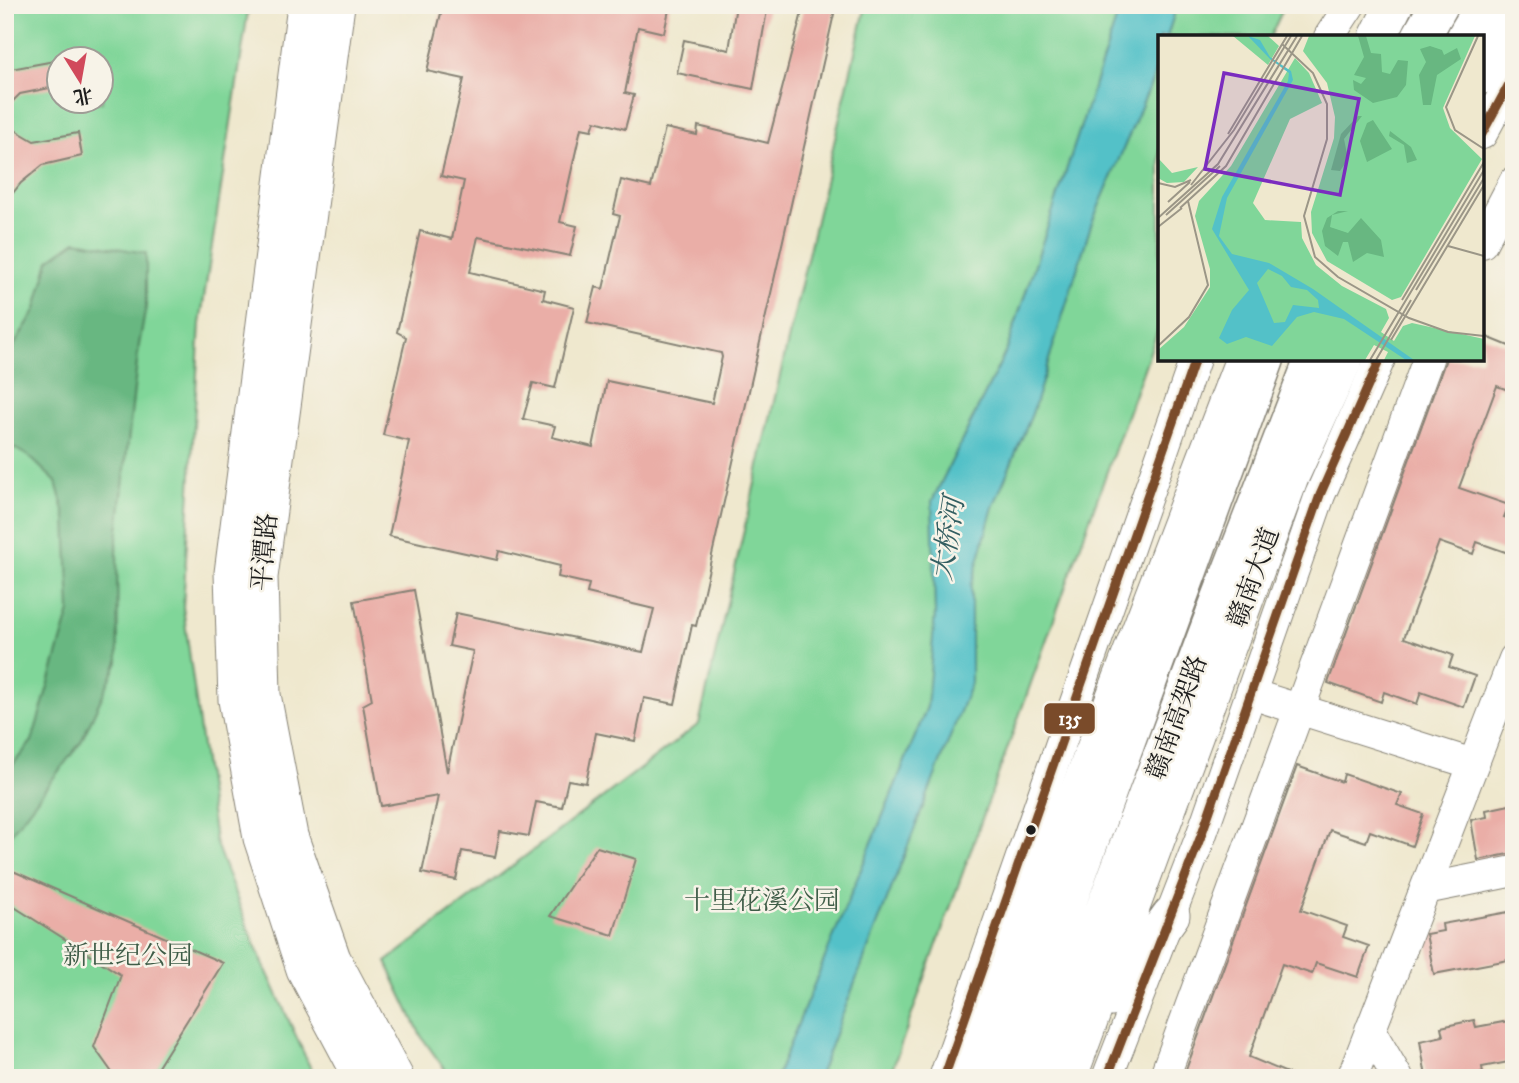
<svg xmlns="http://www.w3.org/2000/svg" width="1519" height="1083" viewBox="0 0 1519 1083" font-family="'IM FELL DW Pica','Noto Serif SC',serif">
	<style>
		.green { fill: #80d699; stroke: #4e795a; stroke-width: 2; fill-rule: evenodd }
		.forest { fill: #68b781; stroke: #426a4e; stroke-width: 2 }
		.water { fill: #53c1c8; stroke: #386e72; stroke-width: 2 }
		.building { fill: #eaaea7 }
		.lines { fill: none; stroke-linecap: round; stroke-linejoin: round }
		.minor-casing { stroke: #868275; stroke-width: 32 }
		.major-casing { stroke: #868275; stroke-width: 39 }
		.highway-casing { stroke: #868275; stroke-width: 41 }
		.minor { stroke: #fff; stroke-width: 30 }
		.major { stroke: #fff; stroke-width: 37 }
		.highway { stroke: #fff; stroke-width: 38 }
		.bus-1-casing { stroke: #f7f3e8; stroke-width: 14 }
		.bus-1 { stroke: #7a4b2a; stroke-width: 9 }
		.bus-dot { fill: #1c1c1c; stroke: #f7f3e8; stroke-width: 2.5 }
		.labels { text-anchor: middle; stroke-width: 5; stroke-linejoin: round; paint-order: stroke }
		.street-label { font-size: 26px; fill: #1c1c1c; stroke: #f7f3e8 }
		.park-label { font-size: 26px; fill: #3f5d48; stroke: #f7f3e8 }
		.water-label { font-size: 28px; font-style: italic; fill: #325e61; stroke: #f7f3e8 }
		.inset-road { fill: none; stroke: #9b9687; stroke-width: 2 }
		.view { fill: #7b2cbf; fill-opacity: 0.15; stroke: #7b2cbf; stroke-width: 3.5 }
		.inset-edge { fill: none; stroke: #1c1c1c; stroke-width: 3.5 }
		.line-badge { stroke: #f7f3e8; stroke-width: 2.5 }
		.badge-label { font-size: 19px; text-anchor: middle; font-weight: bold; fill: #fff }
	</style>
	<rect width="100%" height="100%" fill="#f7f3e8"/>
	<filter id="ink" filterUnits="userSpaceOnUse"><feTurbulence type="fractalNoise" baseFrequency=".0143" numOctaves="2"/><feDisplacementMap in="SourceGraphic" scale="14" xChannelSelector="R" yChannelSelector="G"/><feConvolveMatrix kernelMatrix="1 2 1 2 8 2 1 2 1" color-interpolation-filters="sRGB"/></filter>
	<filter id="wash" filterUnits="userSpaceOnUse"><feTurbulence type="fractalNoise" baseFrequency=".00686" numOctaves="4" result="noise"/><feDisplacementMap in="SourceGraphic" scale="28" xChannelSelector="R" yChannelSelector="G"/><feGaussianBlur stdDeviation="1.57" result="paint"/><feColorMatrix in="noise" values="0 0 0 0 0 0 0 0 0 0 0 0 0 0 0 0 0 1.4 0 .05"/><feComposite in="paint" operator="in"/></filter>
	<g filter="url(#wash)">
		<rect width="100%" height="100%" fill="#efe8ce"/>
		<path class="green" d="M5,5H249L200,324L183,607L215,841L253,941L315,1078H5ZM60,60H102V102H60Z
			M866,5H1285L1270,37H1160V324L889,1078H451L421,1036L386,962L699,724Z"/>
		<path class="forest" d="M76,241L146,253V307L139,345L117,540L118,662L81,742L5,841V774L32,741L70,611L66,518L56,482L30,457L5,443L7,357L36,309L49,260Z"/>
		<path class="water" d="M1121,5H1177L1167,37H1160V57L1153,79L1091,225L1032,414L993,507L971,587V683L818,1078H776L927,707L935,614L932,501L1007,349Z"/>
		<g id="blocks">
			<path class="building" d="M443,5H670L664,33L638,27L625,93L634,95L625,129L595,121L592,130L581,128L560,222L577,226L570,256L478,237L470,272L545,290L543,299L574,307L555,388L533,383L523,419L555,426L552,437L593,447L607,381L712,403L722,357L721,353L587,323L596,287L603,289L620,216L613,214L621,180L651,187L665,128L697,135L698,126L768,143L804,5H836L696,626L692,625L675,704L644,698L635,741L596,733L586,783L568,780L562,807L536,802L529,836L500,831L495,857L462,851L456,880L422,873L438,796L381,806L363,705L372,700L354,601L414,590L447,772L473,651L449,646L456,613L643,652L654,609L587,593L589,584L558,577L560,566L499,551L497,560L389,536L409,441L383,435L406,337L397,332L420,231L452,239L464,181L441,176L464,79L427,71Z
				M736,5H768L753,89L677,73L684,40L729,50Z
				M60,60V86L20,94L5,109V70Z
				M5,124L34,141L78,133L82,156L43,165L21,183L5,203Z
				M1482,335L1514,348V392L1497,386L1459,488L1509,505L1504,517L1514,520V555L1477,542L1473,554L1439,542L1404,638L1453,655L1449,667L1475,676L1464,707L1421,692L1417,704L1384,692L1381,702L1328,683L1446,359H1482Z
				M1297,766L1342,782L1344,774L1402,794L1397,805L1423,814L1412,846L1370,831L1366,842L1330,830L1301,910L1347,926L1343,937L1369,946L1358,977L1316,963L1312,974L1282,964L1249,1057L1299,1078H1183Z
				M1514,804V853L1478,860L1471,820L1487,817L1486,810Z
				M597,847L636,859L613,935L550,916Z
				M13,871L223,963L151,1078H116L94,1047L121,975L5,901V879Z
				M1514,911V959L1434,974L1426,934L1443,931L1442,924Z
				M1474,1020L1476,1027L1514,1020V1061L1482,1067L1483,1073L1459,1078H1449L1448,1073L1426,1077L1420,1041L1443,1036L1441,1027Z"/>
		</g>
	</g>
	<g filter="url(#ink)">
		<use href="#blocks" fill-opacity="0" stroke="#868275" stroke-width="2"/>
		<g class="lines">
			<g class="minor-casing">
				<path id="minor" d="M1329,37L1350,5
					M1482,134L1514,75
					M1482,243L1514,182
					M1251,694L1473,764
					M1425,889L1514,871
					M1370,1030L1398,1078
					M944,1078L1195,359
					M1107,1078L1201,836L1320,495L1380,359
					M1164,1078L1428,359
					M1352,1078L1514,659"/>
			</g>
			<g class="major-casing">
				<path id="major" d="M306,5L233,573L237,700L262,838L305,969L363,1078
					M336,5L259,577L262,695L289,836L332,959L395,1078
					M1378,37L1394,5
					M1482,75L1514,20
					M1111,998L1171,915
					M973,1078L996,1008L1244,359
					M1068,1078L1290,477L1344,359"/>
			</g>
			<g class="highway-casing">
				<path id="highway" d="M1421,37L1439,5
					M1466,37L1485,5
					M1003,1078L1265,359
					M1042,1078L1214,617L1314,359"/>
			</g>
			<use href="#minor" class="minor"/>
			<use href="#major" class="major"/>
			<use href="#highway" class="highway"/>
			<g class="bus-1-casing">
				<path id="bus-1" d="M1482,134L1514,75
					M944,1078L1195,359
					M1107,1078L1201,836L1320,495L1380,359"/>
			</g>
			<use href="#bus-1" class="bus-1"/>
		</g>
	</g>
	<circle class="bus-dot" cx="1031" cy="830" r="6"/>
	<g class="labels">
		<g class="street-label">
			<text transform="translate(264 552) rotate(-85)" y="9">平潭路</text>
			<text transform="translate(1253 577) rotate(-70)" y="9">赣南大道</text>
			<text transform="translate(1176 717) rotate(-70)" y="9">赣南高架路</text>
		</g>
		<g class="park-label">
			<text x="762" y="909">十里花溪公园</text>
			<text x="128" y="964">新世纪公园</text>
		</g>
		<g class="water-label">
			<text transform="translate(947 539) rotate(-81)" y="10">大桥河</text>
		</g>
	</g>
	<g transform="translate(1158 35)">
		<rect width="326" height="326" fill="#efe8ce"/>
		<path d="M75,1H110L121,11L110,30ZM151,1H317L285,73L292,93L324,124L243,262L234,265L169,226L154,198L153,177L176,103L177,82L169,48L145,16ZM137,23L151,38L164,68L132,84L95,168L107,185L143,187L144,203L158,230L184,251L228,274L231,283L223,297L236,306L245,291L254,288L326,304L325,325H226L230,317L216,310L207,325H0V315L26,292L52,252V234L37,181L41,166L73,131ZM0,123L14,138L40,132L26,147L9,148L0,143Z" fill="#80d699"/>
		<path d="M200,1H208L213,18L223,19L224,37L232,39L240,25L250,26L248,50L239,62L215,68L196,55L195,45L203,49L208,43L196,40L206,22ZM272,11L284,15L286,20L299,13L303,24L279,40L273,70H265L261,40L268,27L262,14ZM200,81H204L186,104L190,124L182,136L173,135L183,99ZM215,85L234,114L209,127L202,106L209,88ZM232,96L253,112L259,125L249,128L246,110L231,101ZM180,176H190L174,180L172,192L190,198L203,183L223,205L226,222L209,218L195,227L190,207H185L180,221L167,211L164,196L169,183Z" fill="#68b781"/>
		<path d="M90,1L102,5L112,22L133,36L135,45L69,163L61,201L74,219L111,228L155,254L256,325H248L186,284L156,277L139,282L114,311L88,302L69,309L61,303L74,275L91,255L54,194L64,162L130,46L131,38L112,24ZM110,234L124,241L133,252L149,255L160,265L161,273L135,270L127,287L116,288L99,248Z" fill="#53c1c8" fill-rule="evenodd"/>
		<path class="inset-road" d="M320,1L288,72L297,95L326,114M124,9L155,38L169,69V104L146,181L157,222L180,242L251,283L290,297L326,301M70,99L129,1M0,148L17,152L33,145M33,150L76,95L133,1M10,167L32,147M22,173L68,131L144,1M8,180L62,131M0,183L60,129L139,1M0,192L24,173M290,211L326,221M258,255L326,143M244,265L326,127M233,305L326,150M0,311L31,282L50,250L30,166M212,325L326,135M218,325L253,265"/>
		<path class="view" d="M66,38L201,64L182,160L47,134Z"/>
		<rect width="326" height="326" class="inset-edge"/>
	</g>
	<rect class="line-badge" x="1043" y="702" width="53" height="33" rx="7" fill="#7a4b2a"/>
	<g class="badge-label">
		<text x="1070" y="725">135</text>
	</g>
	<rect width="1519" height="1083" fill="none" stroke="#f7f3e8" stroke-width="28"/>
	<g transform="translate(80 80) rotate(169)"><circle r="33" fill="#f7f3e8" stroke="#9f9d96" stroke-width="2"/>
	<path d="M0-5L12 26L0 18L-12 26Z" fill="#d1495b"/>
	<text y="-10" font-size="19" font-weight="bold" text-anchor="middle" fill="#1c1c1c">北</text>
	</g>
</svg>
